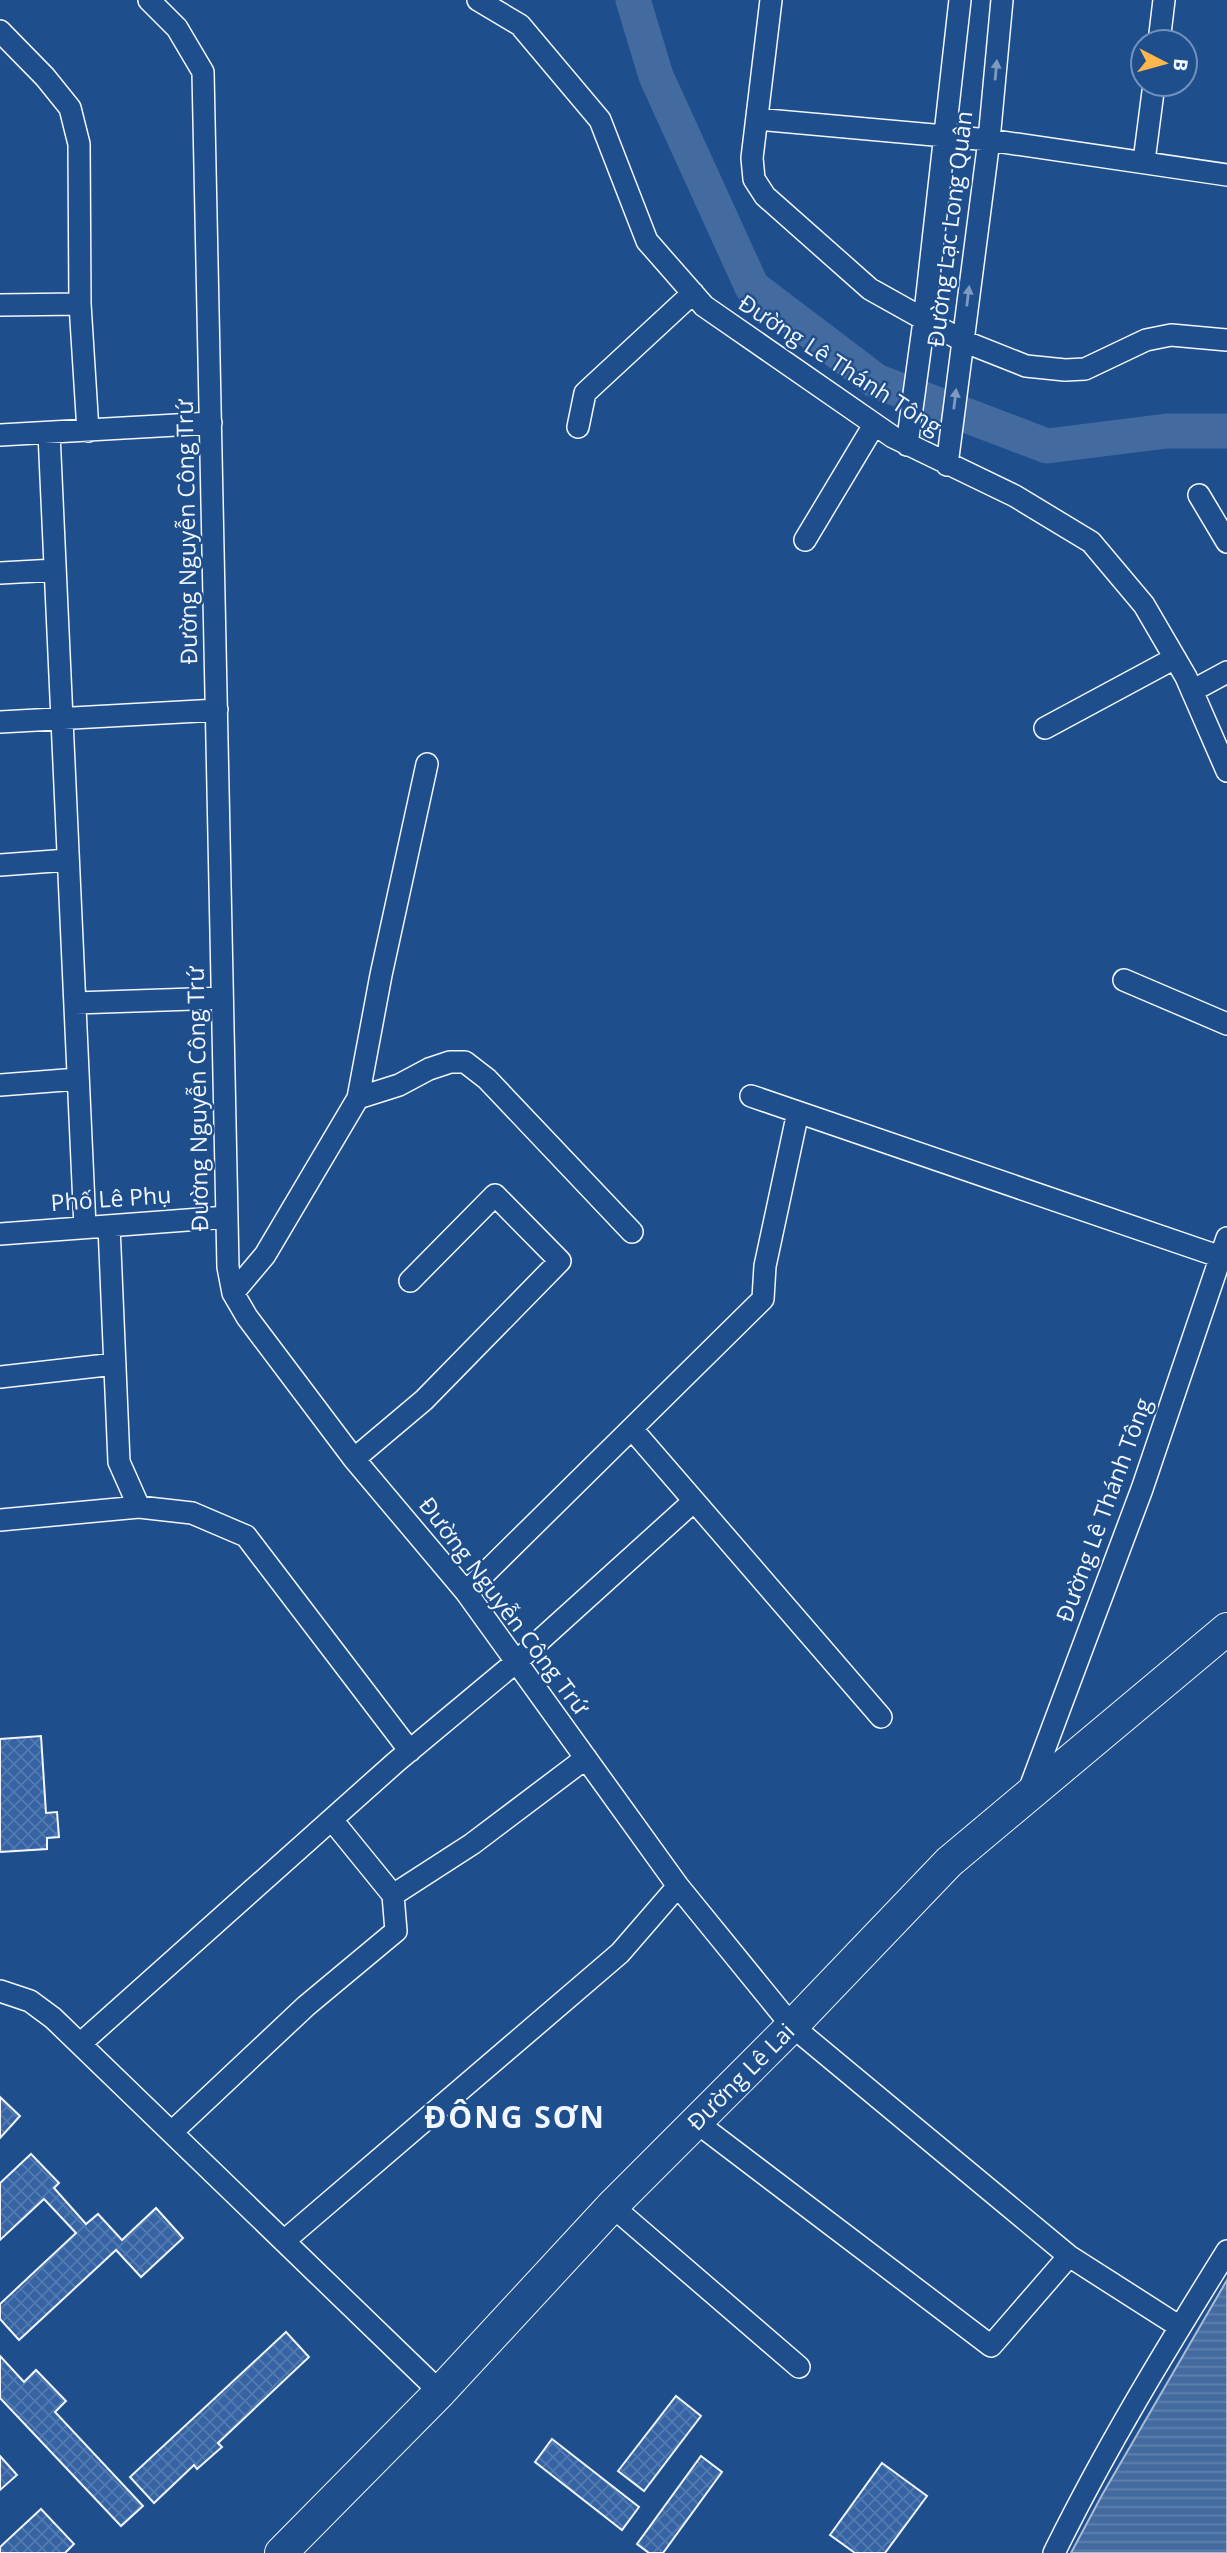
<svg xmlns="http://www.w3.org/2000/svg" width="1227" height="2553" viewBox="0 0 1227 2553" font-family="'Open Sans',sans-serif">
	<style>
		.water { fill: url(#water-rules); stroke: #a8bbd7; stroke-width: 2 }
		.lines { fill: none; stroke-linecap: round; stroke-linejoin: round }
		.river { stroke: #446ba0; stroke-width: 35 }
		.building { fill: url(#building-cross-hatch); stroke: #f2f6ff; stroke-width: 2 }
		.minor-casing { stroke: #f2f6ff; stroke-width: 24 }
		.highway-casing { stroke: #f2f6ff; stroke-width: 34 }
		.minor { stroke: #1f4e8c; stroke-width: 21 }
		.highway { stroke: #1f4e8c; stroke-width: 32 }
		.oneway { fill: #7e9ac0 }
		.labels { text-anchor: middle; stroke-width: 5; stroke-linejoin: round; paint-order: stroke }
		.street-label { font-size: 23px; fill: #f2f6ff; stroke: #1f4e8c }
		.district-label { font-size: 30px; font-weight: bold; letter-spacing: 2px; fill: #f2f6ff; stroke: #1f4e8c }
	</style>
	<defs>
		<pattern id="water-rules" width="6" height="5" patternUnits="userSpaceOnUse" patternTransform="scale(1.75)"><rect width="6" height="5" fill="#446ba0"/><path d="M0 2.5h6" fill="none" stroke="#5f81ae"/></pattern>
		<pattern id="building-cross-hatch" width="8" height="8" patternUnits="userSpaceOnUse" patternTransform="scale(1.75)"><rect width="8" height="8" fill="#3563a3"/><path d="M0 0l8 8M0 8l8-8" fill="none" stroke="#537ab1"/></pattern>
	</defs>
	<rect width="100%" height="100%" fill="#1f4e8c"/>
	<path class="water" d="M1227,2280V2553H1071L1102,2495Z"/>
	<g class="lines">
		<path class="river" d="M633,0L656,76L752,287L876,381L1047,446L1167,431H1227"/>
	</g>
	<path class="building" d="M41,1736L46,1813L57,1812L59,1837L47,1838V1849L0,1852V1739Z
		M0,2097L20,2116L0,2138Z
		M31,2154L59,2183L54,2188L86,2224L98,2214L122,2240L156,2208L183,2238L141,2277L116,2250L19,2340L0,2319V2304L76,2233L44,2199L0,2240V2183Z
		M286,2332L309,2357L218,2443L222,2447L197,2469L194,2465L154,2503L130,2477Z
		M0,2356L24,2382L36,2370L66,2401L55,2412L143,2506L121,2526L0,2398Z
		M676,2396L701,2416L644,2491L618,2471Z
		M552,2439L639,2507L622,2530L535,2462Z
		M0,2456L17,2475L0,2490Z
		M701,2456L722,2472L663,2553H649L637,2544Z
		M882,2463L927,2496L885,2553H855L830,2535Z
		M41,2509L74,2544L65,2553H0V2547Z"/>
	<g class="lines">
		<g class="minor-casing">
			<path id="minor" d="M149,0L177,28L203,72L228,1267L233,1293L247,1317L354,1459L466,1592L678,1886L792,2026L1069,2256L991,2346L696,2122
				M478,0L520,25L600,120L647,241L704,306L893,437L1015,496L1091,542L1144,605L1186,677L1227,771
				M771,0L752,158L754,179L765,196L870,289L963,341L1026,366L1065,370L1085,369L1146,340L1171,335L1227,340
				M0,31L45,77L70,108L79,144L80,304L88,431
				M1159,42L1164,0
				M757,119L989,140L1227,175
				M1144,161L1154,84
				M0,305L80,304
				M578,427L585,393L693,293
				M49,433L85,1227
				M0,435L211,423
				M907,445L924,321L960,0
				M947,465L989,140L1002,0
				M1199,495L1227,542
				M805,540L874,425
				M0,573L55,570
				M1192,691L1227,672
				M0,722L217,710
				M1045,728L1175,658
				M0,865L68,860
				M1124,980L1227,1024
				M75,1003L222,998
				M0,1085L78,1079
				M751,1096L1221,1257
				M358,1098L399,1085L429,1069L450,1062H465L487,1079L632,1232
				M109,1226L119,1462L139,1507L192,1513L246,1536L410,1751
				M0,1234L227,1217
				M233,1293L265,1255L358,1098L381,975L427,764
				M0,1377L115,1364
				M632,1429L881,1717
				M354,1459L424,1400L560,1261L495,1195L410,1281
				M0,1520L139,1507
				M466,1592L763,1299L765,1266L798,1112
				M1028,1793L1142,1489L1227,1238
				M393,1895L472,1844L586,1758
				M0,1991L30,2001L53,2018L440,2392
				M80,2044L396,1762L516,1662L694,1501
				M173,2131L306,2006L396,1931L393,1895L332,1820
				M612,2206L799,2367
				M284,2241L620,1953L678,1886
				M1069,2256L1180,2327
				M1054,2553C1105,2449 1166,2349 1227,2251"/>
		</g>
		<g class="highway-casing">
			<path id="highway" d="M281,2553L440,2392L612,2206L792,2026L949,1862L1227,1629"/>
		</g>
		<use href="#minor" class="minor"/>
		<use href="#highway" class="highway"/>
	</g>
	<defs><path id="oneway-solid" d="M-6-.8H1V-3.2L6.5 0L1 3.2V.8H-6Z" transform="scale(1.75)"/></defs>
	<g class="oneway">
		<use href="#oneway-solid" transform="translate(996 70) rotate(-85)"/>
		<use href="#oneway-solid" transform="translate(968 296) rotate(-83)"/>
		<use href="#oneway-solid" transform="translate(955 399) rotate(-83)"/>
	</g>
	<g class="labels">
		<g class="street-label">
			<text transform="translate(950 229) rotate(-83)" y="8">Đường Lạc Long Quân</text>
			<text transform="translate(840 365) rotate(33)" y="8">Đường Lê Thánh Tông</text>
			<text transform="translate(187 532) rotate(-91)" y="8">Đường Nguyễn Công Trứ</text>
			<text transform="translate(198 1099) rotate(-91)" y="8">Đường Nguyễn Công Trứ</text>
			<text transform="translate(111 1199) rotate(-4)" y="8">Phố Lê Phụ</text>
			<text transform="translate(1104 1510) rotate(-70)" y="8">Đường Lê Thánh Tông</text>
			<text transform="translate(504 1606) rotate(53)" y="8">Đường Nguyễn Công Trứ</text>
			<text transform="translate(741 2077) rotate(-45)" y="8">Đường Lê Lai</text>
		</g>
		<g class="district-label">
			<text x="515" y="2128">ĐÔNG SƠN</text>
		</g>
	</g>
	<g transform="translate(1164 63) rotate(96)"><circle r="33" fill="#1f4e8c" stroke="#7391ba" stroke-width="2"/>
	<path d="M0-5L12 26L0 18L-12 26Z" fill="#ffb74d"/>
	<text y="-10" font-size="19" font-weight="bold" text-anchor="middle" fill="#f2f6ff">B</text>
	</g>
</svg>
